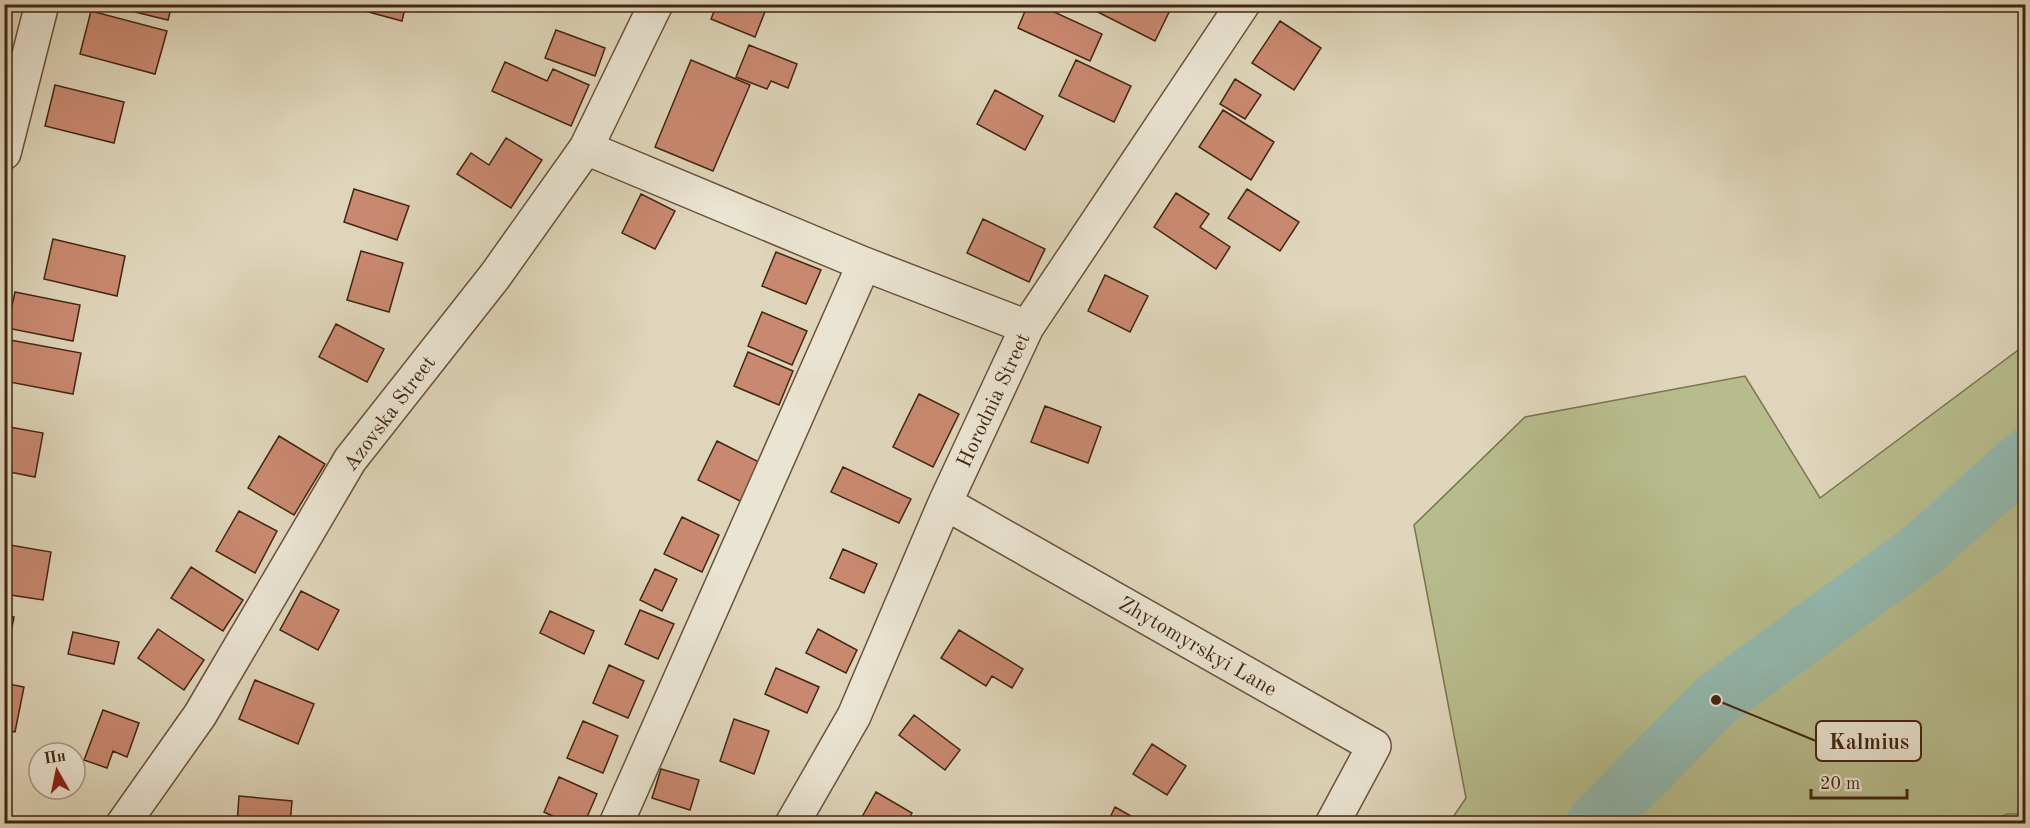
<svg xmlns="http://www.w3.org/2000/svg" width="2030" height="828" viewBox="0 0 2030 828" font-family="'Old Standard TT',serif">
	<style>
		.green { fill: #b7bc8c; stroke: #7d714f; stroke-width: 1.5 }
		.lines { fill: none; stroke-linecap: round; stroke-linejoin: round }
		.river { stroke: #93b9af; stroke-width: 57 }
		.building { fill: #c98970; stroke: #432612; stroke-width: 1.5 }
		.minor-casing { stroke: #6a523c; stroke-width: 36 }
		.minor { stroke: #eae4d2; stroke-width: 33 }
		.labels { text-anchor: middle; stroke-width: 5; stroke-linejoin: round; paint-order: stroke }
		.street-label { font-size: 21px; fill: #432612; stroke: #eae4d2 }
		.leader { fill: none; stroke: #432612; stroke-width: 2 }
		.callout-dot { fill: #432612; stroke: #eae4d2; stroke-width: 2 }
		.callout { fill: #eae4d2; stroke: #432612; stroke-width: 2 }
		.callout-label { font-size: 22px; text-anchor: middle; font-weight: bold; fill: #432612 }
	</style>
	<rect width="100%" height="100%" fill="#dfd5ba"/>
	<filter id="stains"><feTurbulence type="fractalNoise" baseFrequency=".00333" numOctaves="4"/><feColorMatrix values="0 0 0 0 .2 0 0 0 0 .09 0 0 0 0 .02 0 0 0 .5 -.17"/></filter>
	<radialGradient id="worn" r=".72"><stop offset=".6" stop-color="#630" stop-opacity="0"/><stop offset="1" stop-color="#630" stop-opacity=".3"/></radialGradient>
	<path class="green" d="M2025,345V814H2007L1990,824L1449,823L1466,798L1414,525L1525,417L1745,376L1820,498Z"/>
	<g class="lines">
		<path class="river" d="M1594,824L1716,700L1922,550L2026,457"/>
	</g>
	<path class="building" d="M102,4H172L168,20Z
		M339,4H406L402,21Z
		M717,4H768L755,37L711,19Z
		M1028,4H1037L1102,34L1090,61L1018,28Z
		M1082,4H1173L1155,41Z
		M91,11L167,31L155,74L80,54Z
		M1280,21L1321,48L1294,90L1252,63Z
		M556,30L605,48L595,76L545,58Z
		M749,45L797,64L788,88L771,81L767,89L736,77Z
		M691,60L750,85L713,171L655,147Z
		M1076,60L1131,86L1114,122L1059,96Z
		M505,62L547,81L553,69L589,85L571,126L492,91Z
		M1235,79L1261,95L1245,119L1220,104Z
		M55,85L124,102L114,143L45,126Z
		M995,90L1043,116L1025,150L977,124Z
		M1223,110L1274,142L1251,180L1199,147Z
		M506,138L542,160L511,208L457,174L471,153L489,165Z
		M354,189L409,206L397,240L344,222Z
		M1247,189L1299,222L1280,251L1228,218Z
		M1176,193L1209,214L1200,227L1230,247L1216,269L1154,227Z
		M641,194L675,211L655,249L622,233Z
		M983,219L1045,249L1029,282L967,253Z
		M53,239L125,256L117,296L44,279Z
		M361,251L403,263L389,312L347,300Z
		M776,252L821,270L806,304L762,286Z
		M1105,275L1148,296L1130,332L1088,311Z
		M15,292L80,305L73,341L7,328Z
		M762,312L807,331L792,365L748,346Z
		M336,324L384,349L367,382L319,357Z
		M10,340L81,353L73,394L4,381V367Z
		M748,352L793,371L779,405L734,386Z
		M919,394L959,414L933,467L893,447Z
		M1045,406L1101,427L1088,463L1031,442Z
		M4,426L43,433L35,477L4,471Z
		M279,436L325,464L294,515L248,488Z
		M717,441L761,463L742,502L698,480Z
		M843,467L911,499L899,523L831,492Z
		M239,511L277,531L255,573L216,551Z
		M682,517L719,535L702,572L664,554Z
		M4,544L51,552L43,600L4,594Z
		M843,549L877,564L864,593L830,578Z
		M191,567L243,600L223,631L171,598Z
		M655,569L677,579L662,611L640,600Z
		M301,591L339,610L318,650L280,630Z
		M640,610L674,624L658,659L625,644Z
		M550,611L594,631L584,654L540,633Z
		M4,615L14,617L7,653L4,652Z
		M158,629L204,660L184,690L138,658Z
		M818,629L857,650L846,673L806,653Z
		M959,630L1023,669L1012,688L992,676L986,686L941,658Z
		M73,632L119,642L114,664L68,654Z
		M609,665L644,681L628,718L593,703Z
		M776,668L819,687L807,713L765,694Z
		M255,680L314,704L298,744L239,719Z
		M4,683L24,687L15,732L4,730Z
		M103,710L139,723L127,757L113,751L107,768L84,760Z
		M914,715L960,750L945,770L899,735Z
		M734,719L769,731L754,774L720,761Z
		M583,721L618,736L603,773L567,758Z
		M1152,744L1186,766L1167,795L1133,774Z
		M661,769L699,780L690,810L652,798Z
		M559,777L597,794L584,824H570L544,812Z
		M876,792L912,813L906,824H858Z
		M239,796L292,801L290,824H237Z
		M1115,807L1145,824H1107Z"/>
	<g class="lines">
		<g class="minor-casing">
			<path id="minor" d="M586,148L864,264L1027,327
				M4,153L42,4
				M945,503L1374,746L1332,824
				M123,824L200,715L350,460L495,276L586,148L656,4
				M616,824L864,264
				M792,824L854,716L945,503L1027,327L1243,4"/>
		</g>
		<use href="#minor" class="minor"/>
	</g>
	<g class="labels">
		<g class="street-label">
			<text transform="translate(993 400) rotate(-65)" y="7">Horodnia Street</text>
			<text transform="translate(389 413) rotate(-53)" y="7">Azovska Street</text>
			<text transform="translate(1198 646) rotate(30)" y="7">Zhytomyrskyi Lane</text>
		</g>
	</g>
	<path class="leader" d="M1716 700L1816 741"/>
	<circle class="callout-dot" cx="1716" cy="700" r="6"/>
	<rect class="callout" x="1816" y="721" width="105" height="40" rx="6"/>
	<g class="callout-label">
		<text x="1869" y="749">Kalmius</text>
	</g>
	<rect width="2030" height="828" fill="none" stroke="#dfd5ba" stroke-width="24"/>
	<rect x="6" y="6" width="2018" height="816" fill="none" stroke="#432612" stroke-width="3"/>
	<rect x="12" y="12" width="2006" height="804" fill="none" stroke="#432612" stroke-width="1.5"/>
	<g transform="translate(57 771) rotate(351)"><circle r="28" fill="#eae4d2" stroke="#a79885" stroke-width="1.5"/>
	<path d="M0-4.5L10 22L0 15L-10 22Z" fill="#8f2418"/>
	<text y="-9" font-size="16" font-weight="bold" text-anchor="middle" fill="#432612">Пн</text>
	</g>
	<path d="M1811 789v9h96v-9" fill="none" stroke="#432612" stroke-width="3"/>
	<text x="1820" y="789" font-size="18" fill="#432612" stroke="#eae4d2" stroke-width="4.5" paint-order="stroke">20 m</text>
	<rect width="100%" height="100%" filter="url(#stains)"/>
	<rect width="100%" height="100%" fill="url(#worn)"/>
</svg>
